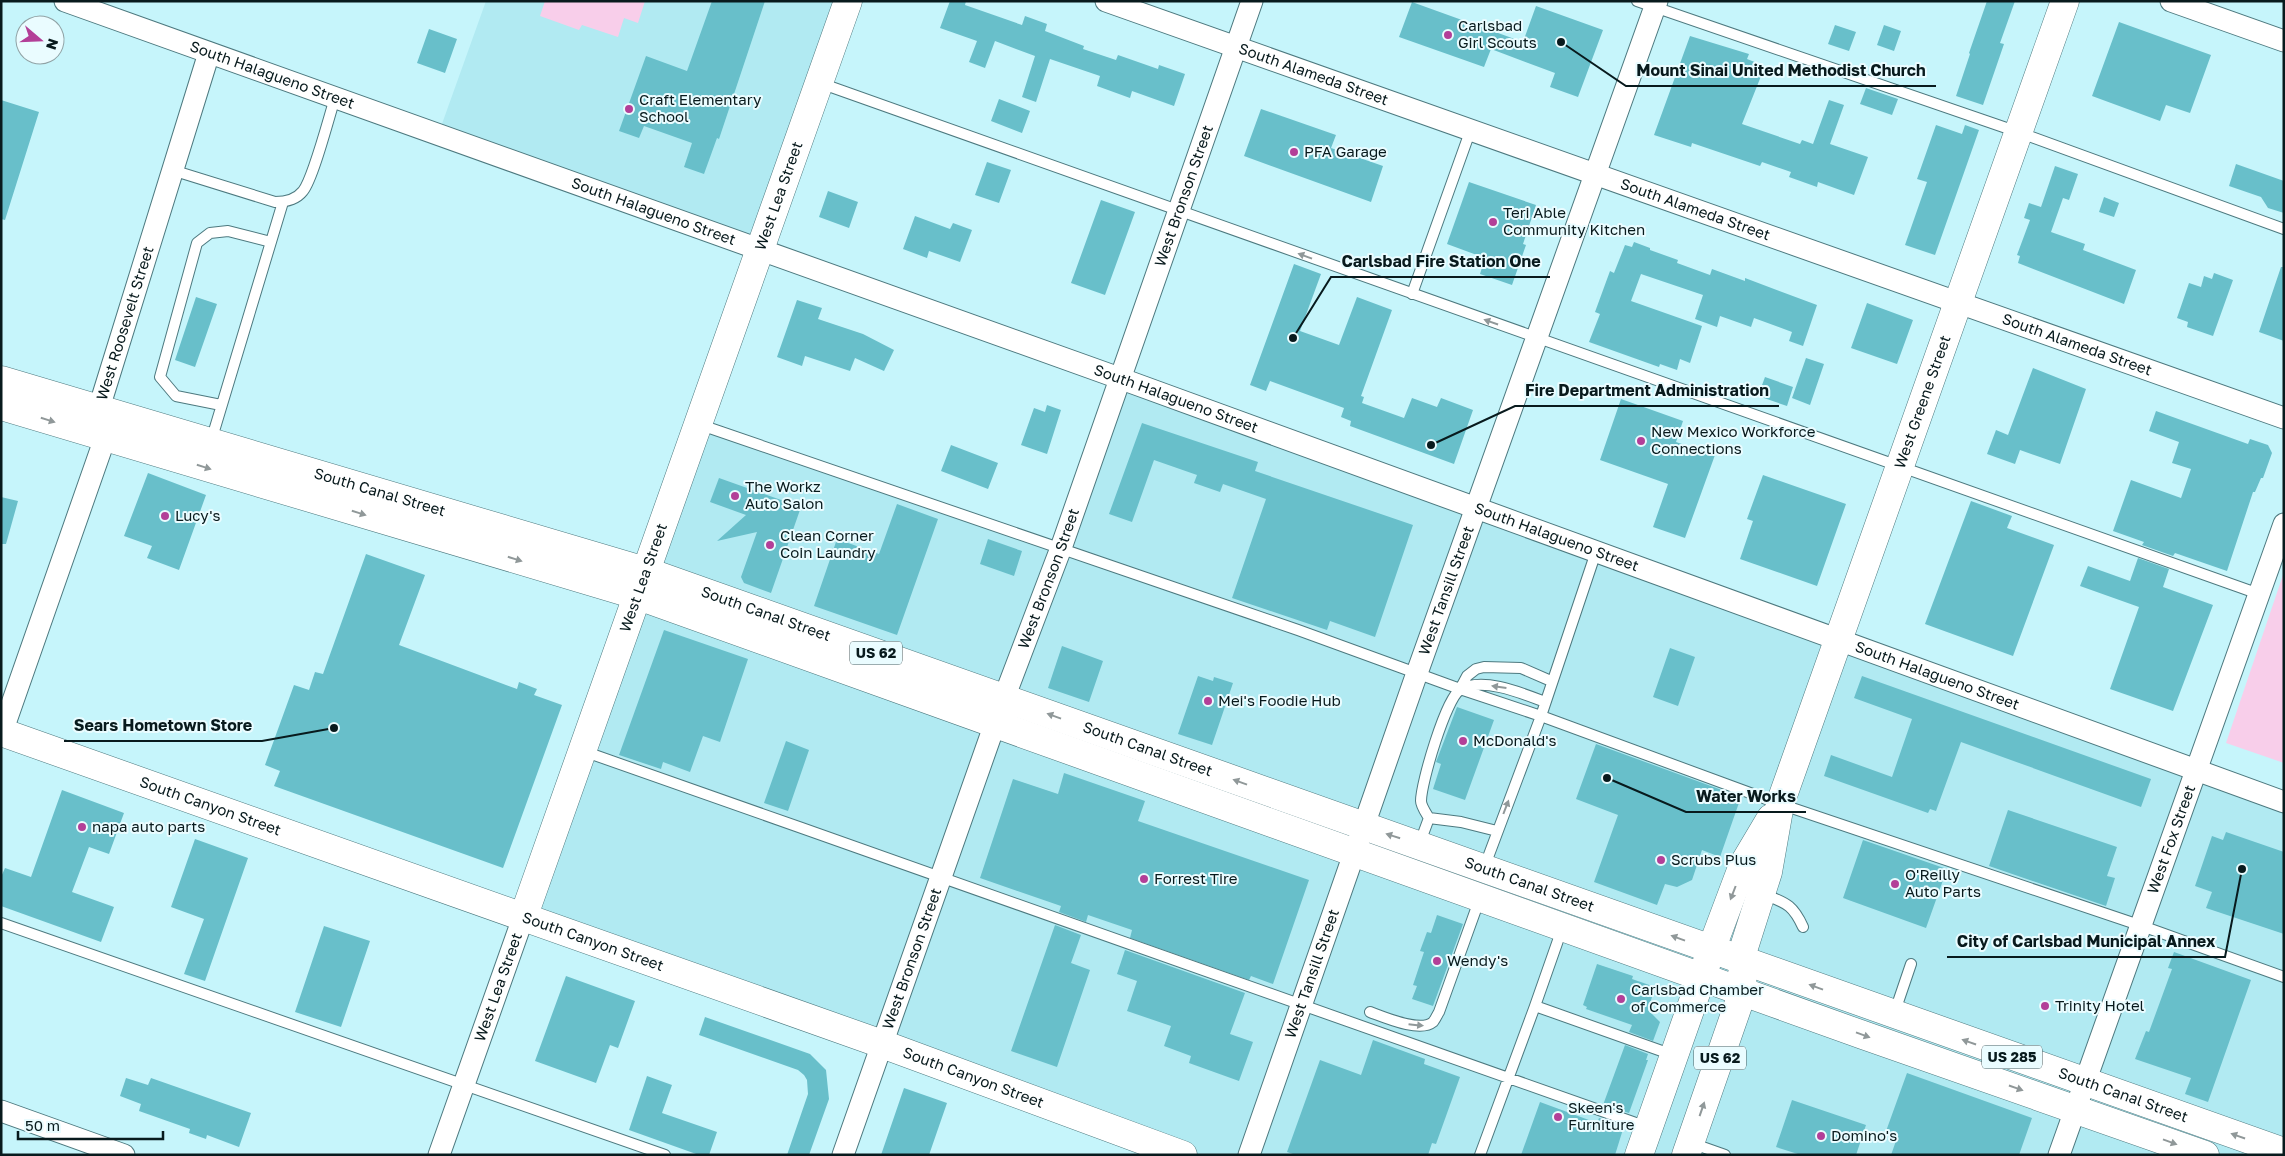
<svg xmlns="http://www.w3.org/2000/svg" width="2285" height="1156" viewBox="0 0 2285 1156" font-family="'Golos Text',sans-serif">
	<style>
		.built { fill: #b1eaf2 }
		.green { fill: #f8ceea }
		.building { fill: #68bfca }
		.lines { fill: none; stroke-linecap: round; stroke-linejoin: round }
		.lane-casing { stroke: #4d797f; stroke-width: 12 }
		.street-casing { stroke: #4d797f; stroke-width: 23 }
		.secondary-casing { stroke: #4d797f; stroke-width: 29 }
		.highway-casing { stroke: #4d797f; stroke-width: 29 }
		.lane { stroke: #fff; stroke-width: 10 }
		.street { stroke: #fff; stroke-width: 21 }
		.secondary { stroke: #fff; stroke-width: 28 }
		.highway { stroke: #fff; stroke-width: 28 }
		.oneway { fill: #909899 }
		.poi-dot { fill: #b33f98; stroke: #eafcff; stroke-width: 2 }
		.labels { text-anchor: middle; stroke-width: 4; stroke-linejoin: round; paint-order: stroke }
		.shield { fill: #eafcff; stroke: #4c5e61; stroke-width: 1 }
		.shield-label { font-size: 14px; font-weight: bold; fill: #081a1d }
		.poi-label { font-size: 15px; fill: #081a1d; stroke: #eafcff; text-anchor: start }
		.street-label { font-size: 15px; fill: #081a1d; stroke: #eafcff }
		.leader { fill: none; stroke: #081a1d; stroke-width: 2 }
		.callout-dot { fill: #081a1d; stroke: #eafcff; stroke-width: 2 }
		.callout-label { font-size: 16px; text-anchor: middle; font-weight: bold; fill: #081a1d; stroke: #eafcff; stroke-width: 4; stroke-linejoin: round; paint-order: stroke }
	</style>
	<rect width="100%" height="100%" fill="#c6f5fb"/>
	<path class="built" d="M486,1H848L760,250L438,135Z
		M1119,378L2284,802V1155H1183L523,918L697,424L1061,548Z"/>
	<path class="green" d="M545,1H645L638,23L624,18L618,37L582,25L579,30L540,16Z
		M2284,572V763L2226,743Z"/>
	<path class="building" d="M712,1H765L719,139L717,138L704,174L684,167L692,143L644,126L639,138L619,131L646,56L687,71Z
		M950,1H966L965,5L1022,25L1025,16L1047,24L1045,31L1084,46L1083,49L1116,60L1118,55L1158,69L1159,65L1185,74L1174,106L1132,91L1130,98L1097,86L1100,76L1050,59L1036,102L1022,97L1035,56L995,41L985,68L969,62L977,41L940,28Z
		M1987,1H2015L2000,43L2004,44L1983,105L1956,96L1970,54L1969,53Z
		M1412,2L1523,42L1536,6L1603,30L1578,97L1550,87L1555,73L1491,49L1484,67L1399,37Z
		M2119,22L2211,55L2190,113L2166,105L2160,121L2092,96Z
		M1835,25L1856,32L1849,51L1828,44Z
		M1884,25L1901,31L1894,51L1877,45Z
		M429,29L457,39L445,73L417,63Z
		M1690,36L1749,54L1747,59L1765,66L1742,124L1800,144L1802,140L1813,144L1829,100L1844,105L1830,144L1868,157L1854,195L1818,182L1817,187L1789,177L1791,172L1762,162L1760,166L1692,143L1691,147L1654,135Z
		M1866,88L1898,99L1892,115L1860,104Z
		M999,99L1030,111L1022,133L991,121Z
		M1,100L39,112L5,220L1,219Z
		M1261,109L1336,135L1331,148L1383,166L1371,202L1244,156Z
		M1936,125L1962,134L1965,125L1979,130L1935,255L1905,245L1927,182L1917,179Z
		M987,162L1011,170L999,203L975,195Z
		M2236,164L2284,181V213L2268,208L2261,197L2229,186Z
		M2055,166L2078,174L2069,200L2063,198L2051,232L2085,244L2083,250L2136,270L2124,304L2018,263L2020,256L2017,255L2030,220L2024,218L2029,203L2041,207Z
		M1469,182L1536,205L1523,244L1526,245L1512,285L1480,274L1485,258L1447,244Z
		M828,191L858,202L849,228L819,217Z
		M2104,197L2119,203L2114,217L2099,212Z
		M1101,200L1135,212L1105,295L1071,283Z
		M915,216L950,229L953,223L972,230L960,262L929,251L927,258L903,249Z
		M1634,242L1650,248V250L1678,260L1677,263L1710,275L1712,269L1745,281V278L1817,305L1803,346L1789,341L1792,332L1754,318L1751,327L1720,316L1717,327L1695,319L1703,295L1641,274L1631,301L1702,326L1690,363L1680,359L1677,370L1660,364L1659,367L1589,342L1600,314L1595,312L1610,271L1614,273L1625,245L1632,247Z
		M1294,264L1321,274L1300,331L1339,345L1357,297L1392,310L1361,396L1364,397L1362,403L1404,418L1412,398L1437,407L1441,398L1473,410L1454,464L1350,426L1351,421L1341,417L1344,408L1270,381L1266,391L1250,385Z
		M2281,267H2284V341L2259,332Z
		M2214,273L2233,280L2213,336L2187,327L2188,322L2177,318L2189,283L2201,287L2204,276L2212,279Z
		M196,297L217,304L195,367L175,360Z
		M797,300L822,308L818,319L863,334L894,350L884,371L855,358L850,371L805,356L802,366L777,357Z
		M1867,303L1913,320L1897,364L1851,348Z
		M1806,358L1824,364L1810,405L1792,398Z
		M2033,368L2086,389L2060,464L2020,450L2015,464L1987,454L1996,430L2008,435Z
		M1765,377L1793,387L1787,406L1758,396Z
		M1621,399L1683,421L1676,442L1715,455L1685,538L1653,527L1668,484L1600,460Z
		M1047,405L1061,410L1047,454L1021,445L1034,408L1045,412Z
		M2156,411L2248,444L2250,439L2268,445L2272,453L2263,478H2261L2255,492H2253L2227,571L2175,553L2173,556L2142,545L2144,542L2113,531L2131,480L2181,498L2191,469L2172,463L2179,442L2149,431Z
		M1142,423L1258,462L1255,471L1413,525L1375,637L1330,621L1327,630L1232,598L1266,499L1223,484L1220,492L1194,483L1197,475L1154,460L1132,522L1109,514Z
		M951,445L998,463L988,489L941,471Z
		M148,473L206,495L179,570L147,558L152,546L124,536Z
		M1763,475L1846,504L1817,586L1740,559L1753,521L1747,519Z
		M719,478L801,507L771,593L744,583L741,577L757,532L717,541L746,515L710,502Z
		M1,497L18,501L6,544H1Z
		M1971,501L2012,516L2007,528L2054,545L2013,656L1925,624Z
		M897,504L938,519L897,635L814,606L837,539L879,554Z
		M988,539L1022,551L1014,576L980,564Z
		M366,554L425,575L399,645L517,689L519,682L537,689L534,695L562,705L503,868L274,786L280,771L265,765L294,685L309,690L315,672L323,674Z
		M2138,558L2169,569L2163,587L2213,605L2173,711L2110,689L2139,607L2080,586L2088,566L2130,581Z
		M664,630L748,659L720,742L703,736L690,772L663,762L661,769L619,755Z
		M1062,646L1103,661L1089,702L1048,688Z
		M1670,648L1695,657L1678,706L1653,697Z
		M1198,676L1213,681L1214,677L1233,683L1212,745L1178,734Z
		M1862,676L2151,779L2141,807L1961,742L1936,811L1930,809L1928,813L1824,776L1831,755L1892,777L1912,719L1854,698Z
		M1457,707L1494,720L1465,800L1433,789L1441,764L1436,762Z
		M786,741L809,750L788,811L764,803Z
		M1596,744L1741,797L1720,857L1702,850L1692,880L1677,887L1665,884L1657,905L1594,882L1618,815L1576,799Z
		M1064,773L1145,801L1138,821L1309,880L1273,984L1251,976L1249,980L1130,938L1132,930L1088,915L1086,922L1059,912L1061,906L980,878L1013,779L1058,794Z
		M62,790L124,813L109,854L89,847L72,892L114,907L101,942L1,906V877L5,868L31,877Z
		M2008,810L2117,847L2107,876L2115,878L2106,906L1989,866Z
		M2226,832L2284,852V934L2206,908L2212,892L2195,886L2212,836L2223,840Z
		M195,839L248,858L205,981L184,974L204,919L171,907Z
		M1863,840L1947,869L1926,928L1843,898Z
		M1437,915L1463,924L1433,1006L1412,999L1417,986L1413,985L1424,952L1420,951L1427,932L1431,933Z
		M1055,925L1081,935L1071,963L1090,970L1057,1067L1011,1051Z
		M324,926L370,941L341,1027L295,1012Z
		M1125,950L1245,993L1230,1034L1253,1042L1239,1081L1189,1063L1191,1056L1164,1046L1171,1026L1127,1011L1137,981L1117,974Z
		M2174,952L2251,980L2208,1102L2185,1094L2191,1078L2135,1059L2146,1031L2149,1032L2172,969L2168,968Z
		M1597,964L1633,976L1632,979L1655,987L1648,1010L1660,1022L1653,1041L1629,1032L1632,1025L1586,1009L1587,1007L1583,1005Z
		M566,976L635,1001L618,1048L610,1045L596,1083L535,1061Z
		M705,1017L810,1054L826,1070L829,1099L809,1155H787L808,1094L807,1080L804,1075L798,1070L699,1035Z
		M1373,1040L1425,1059L1424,1064L1460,1077L1436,1144L1432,1143L1428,1155H1296L1287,1152L1320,1060L1361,1075Z
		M1625,1045L1648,1054L1646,1060H1648L1629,1113L1603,1105Z
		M1907,1073L2032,1118L2019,1155H1891L1897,1138L1885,1134Z
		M647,1076L672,1085L662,1113L717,1132L709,1155H699L629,1130Z
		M126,1078L148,1085L151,1078L251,1113L239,1147L207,1135L206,1139L189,1133L190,1129L139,1111L141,1104L120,1096Z
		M904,1088L947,1103L929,1155H881Z
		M1792,1100L1866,1125L1856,1155H1801L1776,1147Z
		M1540,1102L1597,1123L1599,1118L1624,1126L1615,1155H1521Z"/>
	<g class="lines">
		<g class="lane-casing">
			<path id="lane" d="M1637,1L2018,132L2284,229
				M820,83L2259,594
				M172,170L275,202C286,202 296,200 303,191C313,179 329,117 335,98
				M1412,294L1471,129
				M221,405L176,396L160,377L197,243L210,233L228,231L271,242
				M698,424L1298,630L1460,689L1541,716L1780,804L2142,926L2284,977
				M211,441L283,202
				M1460,689L1467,676L1476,669L1484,667L1521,668L1551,681
				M583,751C938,875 1291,1004 1647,1127
				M1429,818L1461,822L1497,831
				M1419,845L1429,818C1426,813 1421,806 1421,801C1421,783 1446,698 1460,690C1482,676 1524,694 1545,702
				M1484,868L1541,716L1596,552
				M1761,893C1785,903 1792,903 1803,927
				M1,923L665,1155
				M1562,929L1535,1006L1673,1055
				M1370,1012C1384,1017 1420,1033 1433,1022C1435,1020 1437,1015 1439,1012L1480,898
				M1894,1014L1911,964
				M1691,1143L1725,1155
				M1480,1155L1535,1006"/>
		</g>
		<g class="street-casing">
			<g id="street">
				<path id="s1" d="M65,1L1119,378L2284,802"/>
				<path id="s2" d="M1106,1L2284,418"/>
				<path d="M2171,1L2284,41"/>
				<path id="s3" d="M1,735L105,438L99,408L209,53"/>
				<path d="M1,1111L124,1155"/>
				<path id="s4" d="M439,1155L523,918"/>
				<path id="s5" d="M843,1155L1004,698L1061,548L1252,1"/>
				<path id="s6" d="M1249,1155L1417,673L1657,1"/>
				<path id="s7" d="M2059,1155L2284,524"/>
			</g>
		</g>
		<g class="secondary-casing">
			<g id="secondary">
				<path id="s8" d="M1,732L882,1044L1183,1155"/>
				<path id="s9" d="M523,918L848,1"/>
				<path d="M1711,950L1743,865L1771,818"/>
				<path id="s10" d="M1740,960L1768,872L1780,804L2065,1"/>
			</g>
		</g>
		<g class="highway-casing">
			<g id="highway">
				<path id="s11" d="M1,380L645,571L2284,1152"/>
				<path d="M1,406L636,595L1863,1035L2205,1155"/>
				<path d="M1639,1155L1708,959"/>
				<path d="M1686,1155L1743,991L1742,974"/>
			</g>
		</g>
		<use href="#lane" class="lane"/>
		<use href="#street" class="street"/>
		<use href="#secondary" class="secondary"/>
		<use href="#highway" class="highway"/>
	</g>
	<defs><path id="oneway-solid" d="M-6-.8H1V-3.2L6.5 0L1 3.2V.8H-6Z" transform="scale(1.25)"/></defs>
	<g class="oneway">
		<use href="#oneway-solid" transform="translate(1305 256) rotate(-160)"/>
		<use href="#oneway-solid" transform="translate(1491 322) rotate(-161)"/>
		<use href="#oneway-solid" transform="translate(48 420) rotate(17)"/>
		<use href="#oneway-solid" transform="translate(204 467) rotate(17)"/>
		<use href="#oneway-solid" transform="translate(359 513) rotate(17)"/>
		<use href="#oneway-solid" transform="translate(515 559) rotate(17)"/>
		<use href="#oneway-solid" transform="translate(1499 687) rotate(-172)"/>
		<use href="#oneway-solid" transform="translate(1054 716) rotate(-160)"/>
		<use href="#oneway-solid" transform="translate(1240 782) rotate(-160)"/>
		<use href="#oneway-solid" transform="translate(1506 807) rotate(-69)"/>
		<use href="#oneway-solid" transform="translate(1393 836) rotate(-162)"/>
		<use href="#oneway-solid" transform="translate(1733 893) rotate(111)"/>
		<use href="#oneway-solid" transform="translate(1678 938) rotate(-160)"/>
		<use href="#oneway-solid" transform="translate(1816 987) rotate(-160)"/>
		<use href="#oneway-solid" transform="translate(1416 1025) rotate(6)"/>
		<use href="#oneway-solid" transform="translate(1863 1035) rotate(20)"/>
		<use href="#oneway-solid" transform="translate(1969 1042) rotate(-161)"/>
		<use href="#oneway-solid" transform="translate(2016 1088) rotate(19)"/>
		<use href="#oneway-solid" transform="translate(1702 1109) rotate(-71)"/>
		<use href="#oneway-solid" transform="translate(2238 1136) rotate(-161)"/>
		<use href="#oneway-solid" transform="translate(2170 1142) rotate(20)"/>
	</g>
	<g class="poi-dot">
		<circle cx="1448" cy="35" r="5"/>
		<circle cx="629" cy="109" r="5"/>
		<circle cx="1294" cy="152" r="5"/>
		<circle cx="1493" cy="222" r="5"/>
		<circle cx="1641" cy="441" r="5"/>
		<circle cx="735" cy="496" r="5"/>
		<circle cx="165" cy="516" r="5"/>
		<circle cx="770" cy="545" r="5"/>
		<circle cx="1208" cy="701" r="5"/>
		<circle cx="1463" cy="741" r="5"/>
		<circle cx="82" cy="827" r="5"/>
		<circle cx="1661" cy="860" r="5"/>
		<circle cx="1144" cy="879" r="5"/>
		<circle cx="1895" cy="884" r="5"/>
		<circle cx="1437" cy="961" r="5"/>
		<circle cx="1621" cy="999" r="5"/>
		<circle cx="2045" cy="1006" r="5"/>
		<circle cx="1558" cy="1117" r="5"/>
		<circle cx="1821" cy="1136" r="5"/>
	</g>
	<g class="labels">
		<g class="shield">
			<rect x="850" y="641.5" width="52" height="23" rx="4"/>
			<rect x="1982" y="1045.5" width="60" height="23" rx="4"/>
			<rect x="1694" y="1046.5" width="52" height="23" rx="4"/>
		</g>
		<g class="shield-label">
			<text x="876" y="658">US 62</text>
			<text x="2012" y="1062">US 285</text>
			<text x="1720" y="1063">US 62</text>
		</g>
		<g class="poi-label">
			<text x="1458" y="31">Carlsbad<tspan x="1458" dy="17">Girl Scouts</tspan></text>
			<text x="639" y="105">Craft Elementary<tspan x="639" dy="17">School</tspan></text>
			<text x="1304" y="157">PFA Garage</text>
			<text x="1503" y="218">Teri Able<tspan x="1503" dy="17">Community Kitchen</tspan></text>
			<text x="1651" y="437">New Mexico Workforce<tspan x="1651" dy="17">Connections</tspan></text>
			<text x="745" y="492">The Workz<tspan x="745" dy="17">Auto Salon</tspan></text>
			<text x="175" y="521">Lucy's</text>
			<text x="780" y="541">Clean Corner<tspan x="780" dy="17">Coin Laundry</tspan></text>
			<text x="1218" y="706">Mei's Foodie Hub</text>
			<text x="1473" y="746">McDonald's</text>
			<text x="92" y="832">napa auto parts</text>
			<text x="1671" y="865">Scrubs Plus</text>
			<text x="1905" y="880">O'Reilly<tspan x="1905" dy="17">Auto Parts</tspan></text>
			<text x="1154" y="884">Forrest Tire</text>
			<text x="1447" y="966">Wendy's</text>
			<text x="1631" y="995">Carlsbad Chamber<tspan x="1631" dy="17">of Commerce</tspan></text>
			<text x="2055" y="1011">Trinity Hotel</text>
			<text x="1568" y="1113">Skeen's<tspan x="1568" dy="17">Furniture</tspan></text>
			<text x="1831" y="1141">Domino's</text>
		</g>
		<g class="street-label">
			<text dy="5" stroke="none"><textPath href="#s2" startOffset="220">South Alameda Street</textPath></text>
			<text dy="5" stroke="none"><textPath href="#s1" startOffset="220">South Halagueno Street</textPath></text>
			<text dy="5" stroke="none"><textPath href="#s9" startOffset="766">West Lea Street</textPath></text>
			<text dy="5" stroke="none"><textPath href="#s5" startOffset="1018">West Bronson Street</textPath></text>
			<text dy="5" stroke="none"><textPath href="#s2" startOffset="625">South Alameda Street</textPath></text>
			<text dy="5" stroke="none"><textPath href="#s1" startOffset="625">South Halagueno Street</textPath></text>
			<text dy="5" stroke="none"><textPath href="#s3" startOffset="434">West Roosevelt Street</textPath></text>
			<text dy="5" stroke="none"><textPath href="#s2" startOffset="1030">South Alameda Street</textPath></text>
			<text dy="5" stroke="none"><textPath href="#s1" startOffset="1180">South Halagueno Street</textPath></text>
			<text dy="5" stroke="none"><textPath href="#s10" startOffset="588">West Greene Street</textPath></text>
			<text dy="5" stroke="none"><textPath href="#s11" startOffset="395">South Canal Street</textPath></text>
			<text dy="5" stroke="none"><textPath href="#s1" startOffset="1585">South Halagueno Street</textPath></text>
			<text dy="5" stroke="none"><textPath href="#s9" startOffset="361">West Lea Street</textPath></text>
			<text dy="5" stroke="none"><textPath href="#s5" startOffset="612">West Bronson Street</textPath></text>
			<text dy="5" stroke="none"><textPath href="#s6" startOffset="598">West Tansill Street</textPath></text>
			<text dy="5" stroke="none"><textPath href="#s11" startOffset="800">South Canal Street</textPath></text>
			<text dy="5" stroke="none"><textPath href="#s1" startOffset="1990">South Halagueno Street</textPath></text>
			<text dy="5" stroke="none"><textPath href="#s11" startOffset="1205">South Canal Street</textPath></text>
			<text dy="5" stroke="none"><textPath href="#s8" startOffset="222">South Canyon Street</textPath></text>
			<text dy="5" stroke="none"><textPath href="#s7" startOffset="335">West Fox Street</textPath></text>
			<text dy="5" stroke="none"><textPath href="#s11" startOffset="1610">South Canal Street</textPath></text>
			<text dy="5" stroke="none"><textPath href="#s8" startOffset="628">South Canyon Street</textPath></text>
			<text dy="5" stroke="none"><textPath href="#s5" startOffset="208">West Bronson Street</textPath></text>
			<text dy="5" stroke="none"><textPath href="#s6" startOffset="192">West Tansill Street</textPath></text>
			<text dy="5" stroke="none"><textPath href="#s4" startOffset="178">West Lea Street</textPath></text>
			<text dy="5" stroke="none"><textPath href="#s8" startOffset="1032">South Canyon Street</textPath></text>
			<text dy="5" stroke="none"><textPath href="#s11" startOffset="2240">South Canal Street</textPath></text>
		</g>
	</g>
	<path class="leader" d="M1561 42L1626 86H1936M1293 338L1331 277H1550M1431 445L1515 406H1779M334 728L262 741H64M1607 778L1686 812H1806M2242 869L2225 957H1947"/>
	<g class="callout-dot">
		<circle cx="1561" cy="42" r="5"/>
		<circle cx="1293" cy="338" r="5"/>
		<circle cx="1431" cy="445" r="5"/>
		<circle cx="334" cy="728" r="5"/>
		<circle cx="1607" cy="778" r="5"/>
		<circle cx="2242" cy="869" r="5"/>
	</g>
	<g class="callout-label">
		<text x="1781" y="76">Mount Sinai United Methodist Church</text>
		<text x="1441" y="267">Carlsbad Fire Station One</text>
		<text x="1647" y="396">Fire Department Administration</text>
		<text x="163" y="731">Sears Hometown Store</text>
		<text x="1746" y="802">Water Works</text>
		<text x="2086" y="947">City of Carlsbad Municipal Annex</text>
	</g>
	<rect width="2285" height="1156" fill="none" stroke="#081a1d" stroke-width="5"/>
	<g transform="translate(40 40) rotate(109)"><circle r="24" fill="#eafcff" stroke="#90a2a5"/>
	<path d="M0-4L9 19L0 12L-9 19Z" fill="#b33f98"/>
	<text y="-8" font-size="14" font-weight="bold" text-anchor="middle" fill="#081a1d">N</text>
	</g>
	<path d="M18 1131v8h145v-8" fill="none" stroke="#081a1d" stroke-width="2.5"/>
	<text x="25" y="1131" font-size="15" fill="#081a1d" stroke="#eafcff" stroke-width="4" paint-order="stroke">50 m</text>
</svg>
